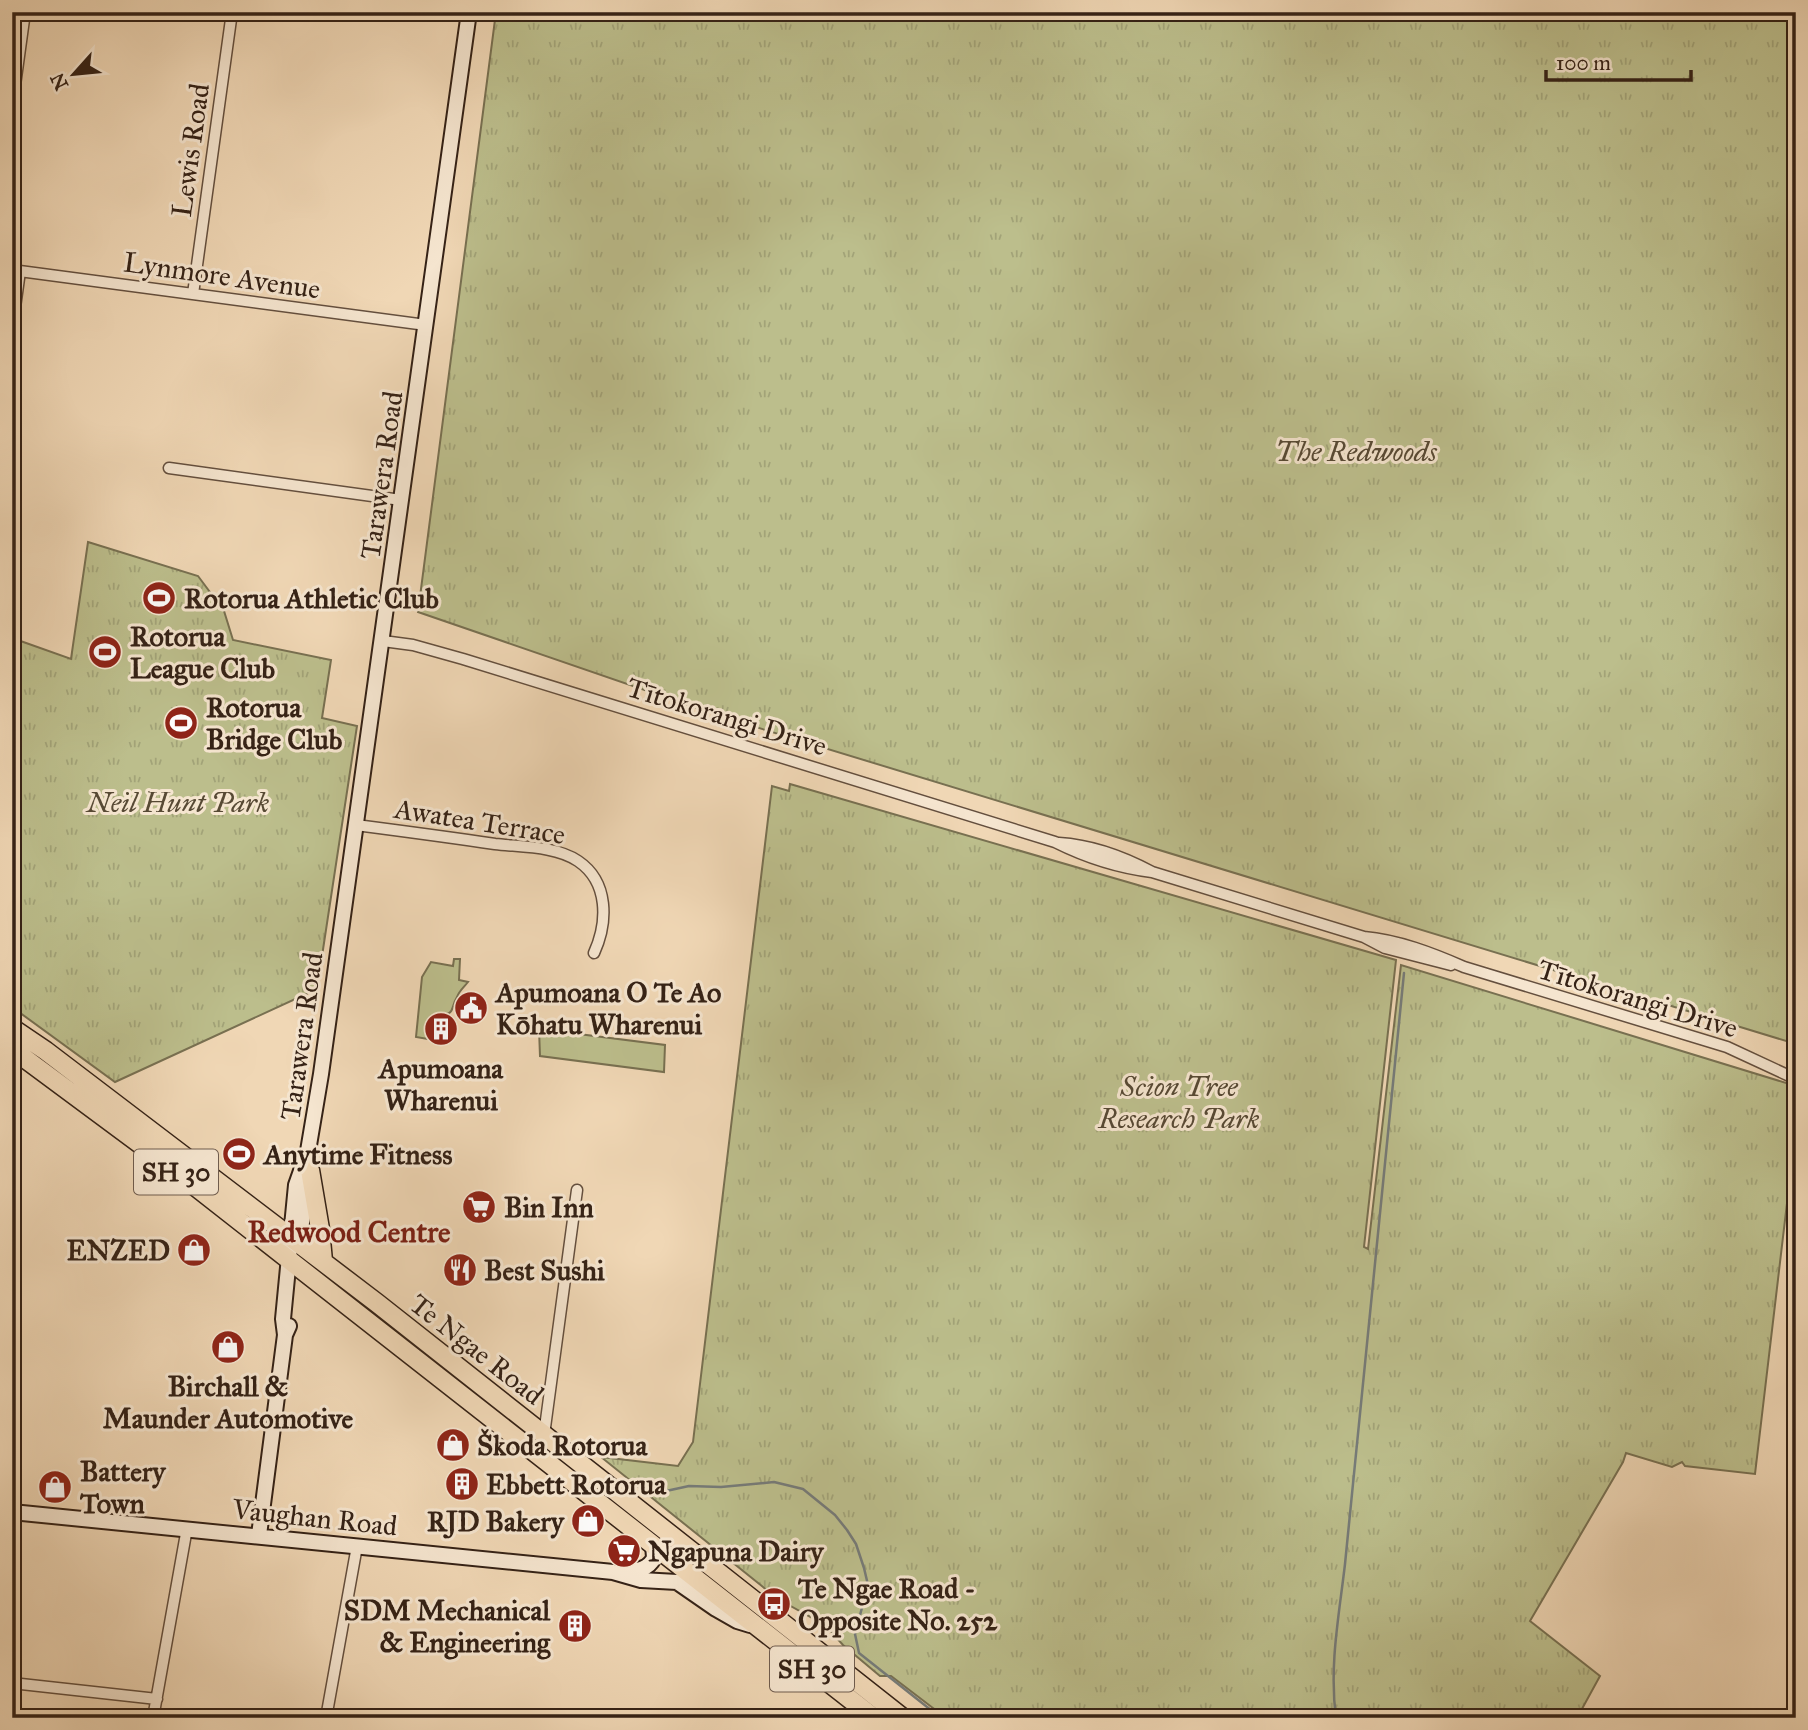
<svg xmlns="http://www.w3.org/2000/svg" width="1808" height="1730" viewBox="0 0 1808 1730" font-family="'IM FELL Great Primer',serif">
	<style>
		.green { fill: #bcbe8c; stroke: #787051; stroke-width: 2 }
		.park { fill: url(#park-tufts); stroke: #787051; stroke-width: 2 }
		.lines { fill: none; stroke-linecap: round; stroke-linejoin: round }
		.stream { stroke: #767b78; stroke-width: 2.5 }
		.street-casing { stroke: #644f3e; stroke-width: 13 }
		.secondary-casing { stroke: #352216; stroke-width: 18 }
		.highway-casing { stroke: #352216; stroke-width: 21 }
		.street { stroke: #f5e5cf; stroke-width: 10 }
		.secondary { stroke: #f5e5cf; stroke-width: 14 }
		.highway { stroke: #f0d7b5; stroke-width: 18 }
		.labels { text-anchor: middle; stroke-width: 6; stroke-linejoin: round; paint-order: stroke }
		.shield { fill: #f5e5cf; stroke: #6f5c4e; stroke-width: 2 }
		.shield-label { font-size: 26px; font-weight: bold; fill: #352216 }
		.street-label { font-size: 28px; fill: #352216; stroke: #f5e5cf }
		.park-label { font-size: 28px; font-style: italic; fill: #574934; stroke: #f5e5cf }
		.poi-label { font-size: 28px; font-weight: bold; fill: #352216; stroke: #f5e5cf; text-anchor: start }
		.neighbourhood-label { font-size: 30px; font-weight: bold; fill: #7a1f14; stroke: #f5e5cf }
	</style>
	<defs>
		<pattern id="park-tufts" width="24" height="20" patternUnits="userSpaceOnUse" patternTransform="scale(1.75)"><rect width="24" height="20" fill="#bcbe8c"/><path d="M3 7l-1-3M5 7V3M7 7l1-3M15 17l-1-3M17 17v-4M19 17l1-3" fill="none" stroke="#a2a378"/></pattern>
	</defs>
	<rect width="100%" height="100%" fill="#f0d7b5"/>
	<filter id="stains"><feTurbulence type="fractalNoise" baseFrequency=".00286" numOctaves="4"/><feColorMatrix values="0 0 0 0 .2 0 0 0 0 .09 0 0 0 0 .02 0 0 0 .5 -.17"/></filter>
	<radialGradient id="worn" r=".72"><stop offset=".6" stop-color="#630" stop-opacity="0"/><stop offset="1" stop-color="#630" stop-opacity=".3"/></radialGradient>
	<path class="green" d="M454,959H460L459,980L468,982C464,987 459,991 457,997C449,1010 457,1015 437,1014L434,1040L416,1037L422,977L431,962L453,966Z
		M539,1029L665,1045L664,1072L540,1056Z"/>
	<path class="park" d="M496,12H1796V1044L726,718L418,612Z
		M88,542L198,576L224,611L233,640L331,660L322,718L357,726L317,989L115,1082L12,1007V638L71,659Z
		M790,784L1396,960L1364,1247L1368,1249L1401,965L1796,1086V1127L1755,1474L1685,1466L1682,1462L1672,1467L1626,1453L1623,1462L1530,1621L1600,1676L1577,1718H946L891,1676H880L843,1645L825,1625L778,1599L601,1457L678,1466L693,1442L772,786L789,791Z"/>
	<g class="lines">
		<path class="stream" d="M635,1482L666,1491L689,1486L721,1487L774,1482L803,1489L835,1515L847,1530L856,1544L864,1568L868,1585L855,1634L859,1653L941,1718
			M1336,1718C1329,1666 1339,1616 1345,1564L1404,973"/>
		<g class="street-casing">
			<path id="street" d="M12,107L25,12
				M12,270L426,325
				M193,294L232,12
				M12,329L20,271
				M169,468L401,500
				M383,641L413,645L463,659L1055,842C1085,857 1119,868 1152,872
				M356,825C402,831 448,837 495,844C521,847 556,846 578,861C609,882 608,922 594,953
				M1059,843C1091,845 1124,857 1152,872L1364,937L1385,948L1451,965
				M1364,937C1398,940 1432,953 1464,967L1727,1047L1796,1079
				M544,1435L577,1190
				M12,1683L157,1699
				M153,1718L187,1528
				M326,1718L357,1546"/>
		</g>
		<g class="secondary-casing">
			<path id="secondary" d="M301,1229L309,1177
				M285,1335L283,1319L296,1185L308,1151L321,1074L469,12
				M12,1512L613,1572L641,1580L677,1582L716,1609L737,1621L750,1625
				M259,1535L285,1335L289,1326
				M625,1571C637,1570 648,1570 654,1558L653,1544"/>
		</g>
		<g class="highway-casing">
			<path id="highway" d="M12,1028L46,1051L377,1303L903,1718
				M12,1049L159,1158L874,1718
				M310,1170L320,1229L323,1261"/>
		</g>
		<use href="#street" class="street"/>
		<use href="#secondary" class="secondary"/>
		<use href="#highway" class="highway"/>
	</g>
	<defs>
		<g id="stadium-disc" transform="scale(1.75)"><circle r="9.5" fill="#8f2418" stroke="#f5e5cf"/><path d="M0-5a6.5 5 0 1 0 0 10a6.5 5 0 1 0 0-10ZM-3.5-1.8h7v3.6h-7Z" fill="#fff"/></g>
		<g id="civic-disc" transform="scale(1.75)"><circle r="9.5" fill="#8f2418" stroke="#f5e5cf"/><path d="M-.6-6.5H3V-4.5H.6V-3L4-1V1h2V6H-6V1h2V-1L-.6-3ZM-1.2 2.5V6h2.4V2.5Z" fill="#fff"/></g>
		<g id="building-disc" transform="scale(1.75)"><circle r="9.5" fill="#8f2418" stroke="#f5e5cf"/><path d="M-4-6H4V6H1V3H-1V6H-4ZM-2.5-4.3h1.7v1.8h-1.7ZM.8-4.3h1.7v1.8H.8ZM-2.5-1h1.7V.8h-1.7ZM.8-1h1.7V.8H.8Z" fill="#fff"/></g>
		<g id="supermarket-disc" transform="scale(1.75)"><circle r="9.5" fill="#8f2418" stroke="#f5e5cf"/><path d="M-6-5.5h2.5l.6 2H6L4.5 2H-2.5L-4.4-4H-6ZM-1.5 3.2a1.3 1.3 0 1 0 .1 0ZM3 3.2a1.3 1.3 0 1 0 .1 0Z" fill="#fff"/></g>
		<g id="shop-disc" transform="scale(1.75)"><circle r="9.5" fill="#8f2418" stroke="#f5e5cf"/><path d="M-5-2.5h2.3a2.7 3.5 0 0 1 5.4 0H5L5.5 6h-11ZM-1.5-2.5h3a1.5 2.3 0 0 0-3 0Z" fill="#fff"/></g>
		<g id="restaurant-disc" transform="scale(1.75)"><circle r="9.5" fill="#8f2418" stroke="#f5e5cf"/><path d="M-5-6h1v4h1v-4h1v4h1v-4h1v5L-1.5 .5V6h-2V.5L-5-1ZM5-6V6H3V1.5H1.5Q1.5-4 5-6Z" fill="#fff"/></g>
		<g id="bus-disc" transform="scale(1.75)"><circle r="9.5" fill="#8f2418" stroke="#f5e5cf"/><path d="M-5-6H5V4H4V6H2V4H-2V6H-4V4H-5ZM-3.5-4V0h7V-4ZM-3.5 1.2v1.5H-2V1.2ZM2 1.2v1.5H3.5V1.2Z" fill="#fff"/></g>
	</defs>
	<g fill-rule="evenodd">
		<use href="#stadium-disc" x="159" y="598"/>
		<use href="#stadium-disc" x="105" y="652"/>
		<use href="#stadium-disc" x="181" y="723"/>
		<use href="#civic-disc" x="471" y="1008"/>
		<use href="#building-disc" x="441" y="1029"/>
		<use href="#stadium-disc" x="239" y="1154"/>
		<use href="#supermarket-disc" x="479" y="1207"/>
		<use href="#shop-disc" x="194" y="1250"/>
		<use href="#restaurant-disc" x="460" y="1270"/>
		<use href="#shop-disc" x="228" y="1347"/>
		<use href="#shop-disc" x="453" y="1445"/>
		<use href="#building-disc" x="462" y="1484"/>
		<use href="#shop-disc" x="55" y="1487"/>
		<use href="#shop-disc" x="588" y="1521"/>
		<use href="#supermarket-disc" x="624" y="1551"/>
		<use href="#bus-disc" x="774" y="1604"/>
		<use href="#building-disc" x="575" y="1626"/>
	</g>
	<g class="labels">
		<g class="shield">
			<rect x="134" y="1149.5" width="84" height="45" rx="5"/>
			<rect x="770" y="1646.5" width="84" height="45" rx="5"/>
		</g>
		<g class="shield-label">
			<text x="176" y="1181">SH 30</text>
			<text x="812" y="1678">SH 30</text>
		</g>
		<g class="street-label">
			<text transform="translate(190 150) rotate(-82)" y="10">Lewis Road</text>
			<text transform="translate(222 275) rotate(8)" y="10">Lynmore Avenue</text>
			<text transform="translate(381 475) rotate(-82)" y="10">Tarawera Road</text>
			<text transform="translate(727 716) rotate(17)" y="10">Tītokorangi Drive</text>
			<text transform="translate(480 821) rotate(9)" y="10">Awatea Terrace</text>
			<text transform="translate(1638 998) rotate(17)" y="10">Tītokorangi Drive</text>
			<text transform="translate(301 1036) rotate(-82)" y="10">Tarawera Road</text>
			<text transform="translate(477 1349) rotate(38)" y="10">Te Ngae Road</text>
			<text transform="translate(315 1517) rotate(6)" y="10">Vaughan Road</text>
		</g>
		<g class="park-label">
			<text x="1356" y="461">The Redwoods</text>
			<text x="178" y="812">Neil Hunt Park</text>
			<text x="1179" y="1096">Scion Tree<tspan x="1179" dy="32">Research Park</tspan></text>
		</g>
		<g class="poi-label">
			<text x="184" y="608">Rotorua Athletic Club</text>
			<text x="130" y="646">Rotorua<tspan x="130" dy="32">League Club</tspan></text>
			<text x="206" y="717">Rotorua<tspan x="206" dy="32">Bridge Club</tspan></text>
			<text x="496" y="1002">Apumoana O Te Ao<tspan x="496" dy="32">Kōhatu Wharenui</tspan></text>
			<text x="441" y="1078" text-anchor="middle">Apumoana<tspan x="441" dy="32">Wharenui</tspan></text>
			<text x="264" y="1164">Anytime Fitness</text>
			<text x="504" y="1217">Bin Inn</text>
			<text x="170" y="1260" text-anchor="end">ENZED</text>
			<text x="484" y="1280">Best Sushi</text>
			<text x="228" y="1396" text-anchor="middle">Birchall &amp;<tspan x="228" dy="32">Maunder Automotive</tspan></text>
			<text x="477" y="1455">Škoda Rotorua</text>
			<text x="80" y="1481">Battery<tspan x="80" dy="32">Town</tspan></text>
			<text x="486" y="1494">Ebbett Rotorua</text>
			<text x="564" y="1531" text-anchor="end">RJD Bakery</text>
			<text x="648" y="1561">Ngapuna Dairy</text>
			<text x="798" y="1598">Te Ngae Road -<tspan x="798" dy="32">Opposite No. 252</tspan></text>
			<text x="550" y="1620" text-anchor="end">SDM Mechanical<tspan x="550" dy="32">&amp; Engineering</tspan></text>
		</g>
		<g class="neighbourhood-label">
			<text x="349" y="1242">Redwood Centre</text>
		</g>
	</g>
	<rect width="1808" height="1730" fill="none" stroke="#f0d7b5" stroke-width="42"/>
	<rect x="14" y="14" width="1780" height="1702" fill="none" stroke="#352216" stroke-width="3.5"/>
	<rect x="21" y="21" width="1766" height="1688" fill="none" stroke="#352216" stroke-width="2"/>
	<g transform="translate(74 74) rotate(243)" stroke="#f5e5cf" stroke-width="5" paint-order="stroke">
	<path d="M0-5L12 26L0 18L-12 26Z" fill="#352216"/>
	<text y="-10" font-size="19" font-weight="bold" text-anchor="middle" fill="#352216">N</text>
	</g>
	<path d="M1546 70v10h145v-10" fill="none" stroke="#352216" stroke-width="3.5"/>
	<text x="1556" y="70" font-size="21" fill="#352216" stroke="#f5e5cf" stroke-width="5" paint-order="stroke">100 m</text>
	<rect width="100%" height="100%" filter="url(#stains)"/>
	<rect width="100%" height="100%" fill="url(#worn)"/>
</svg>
